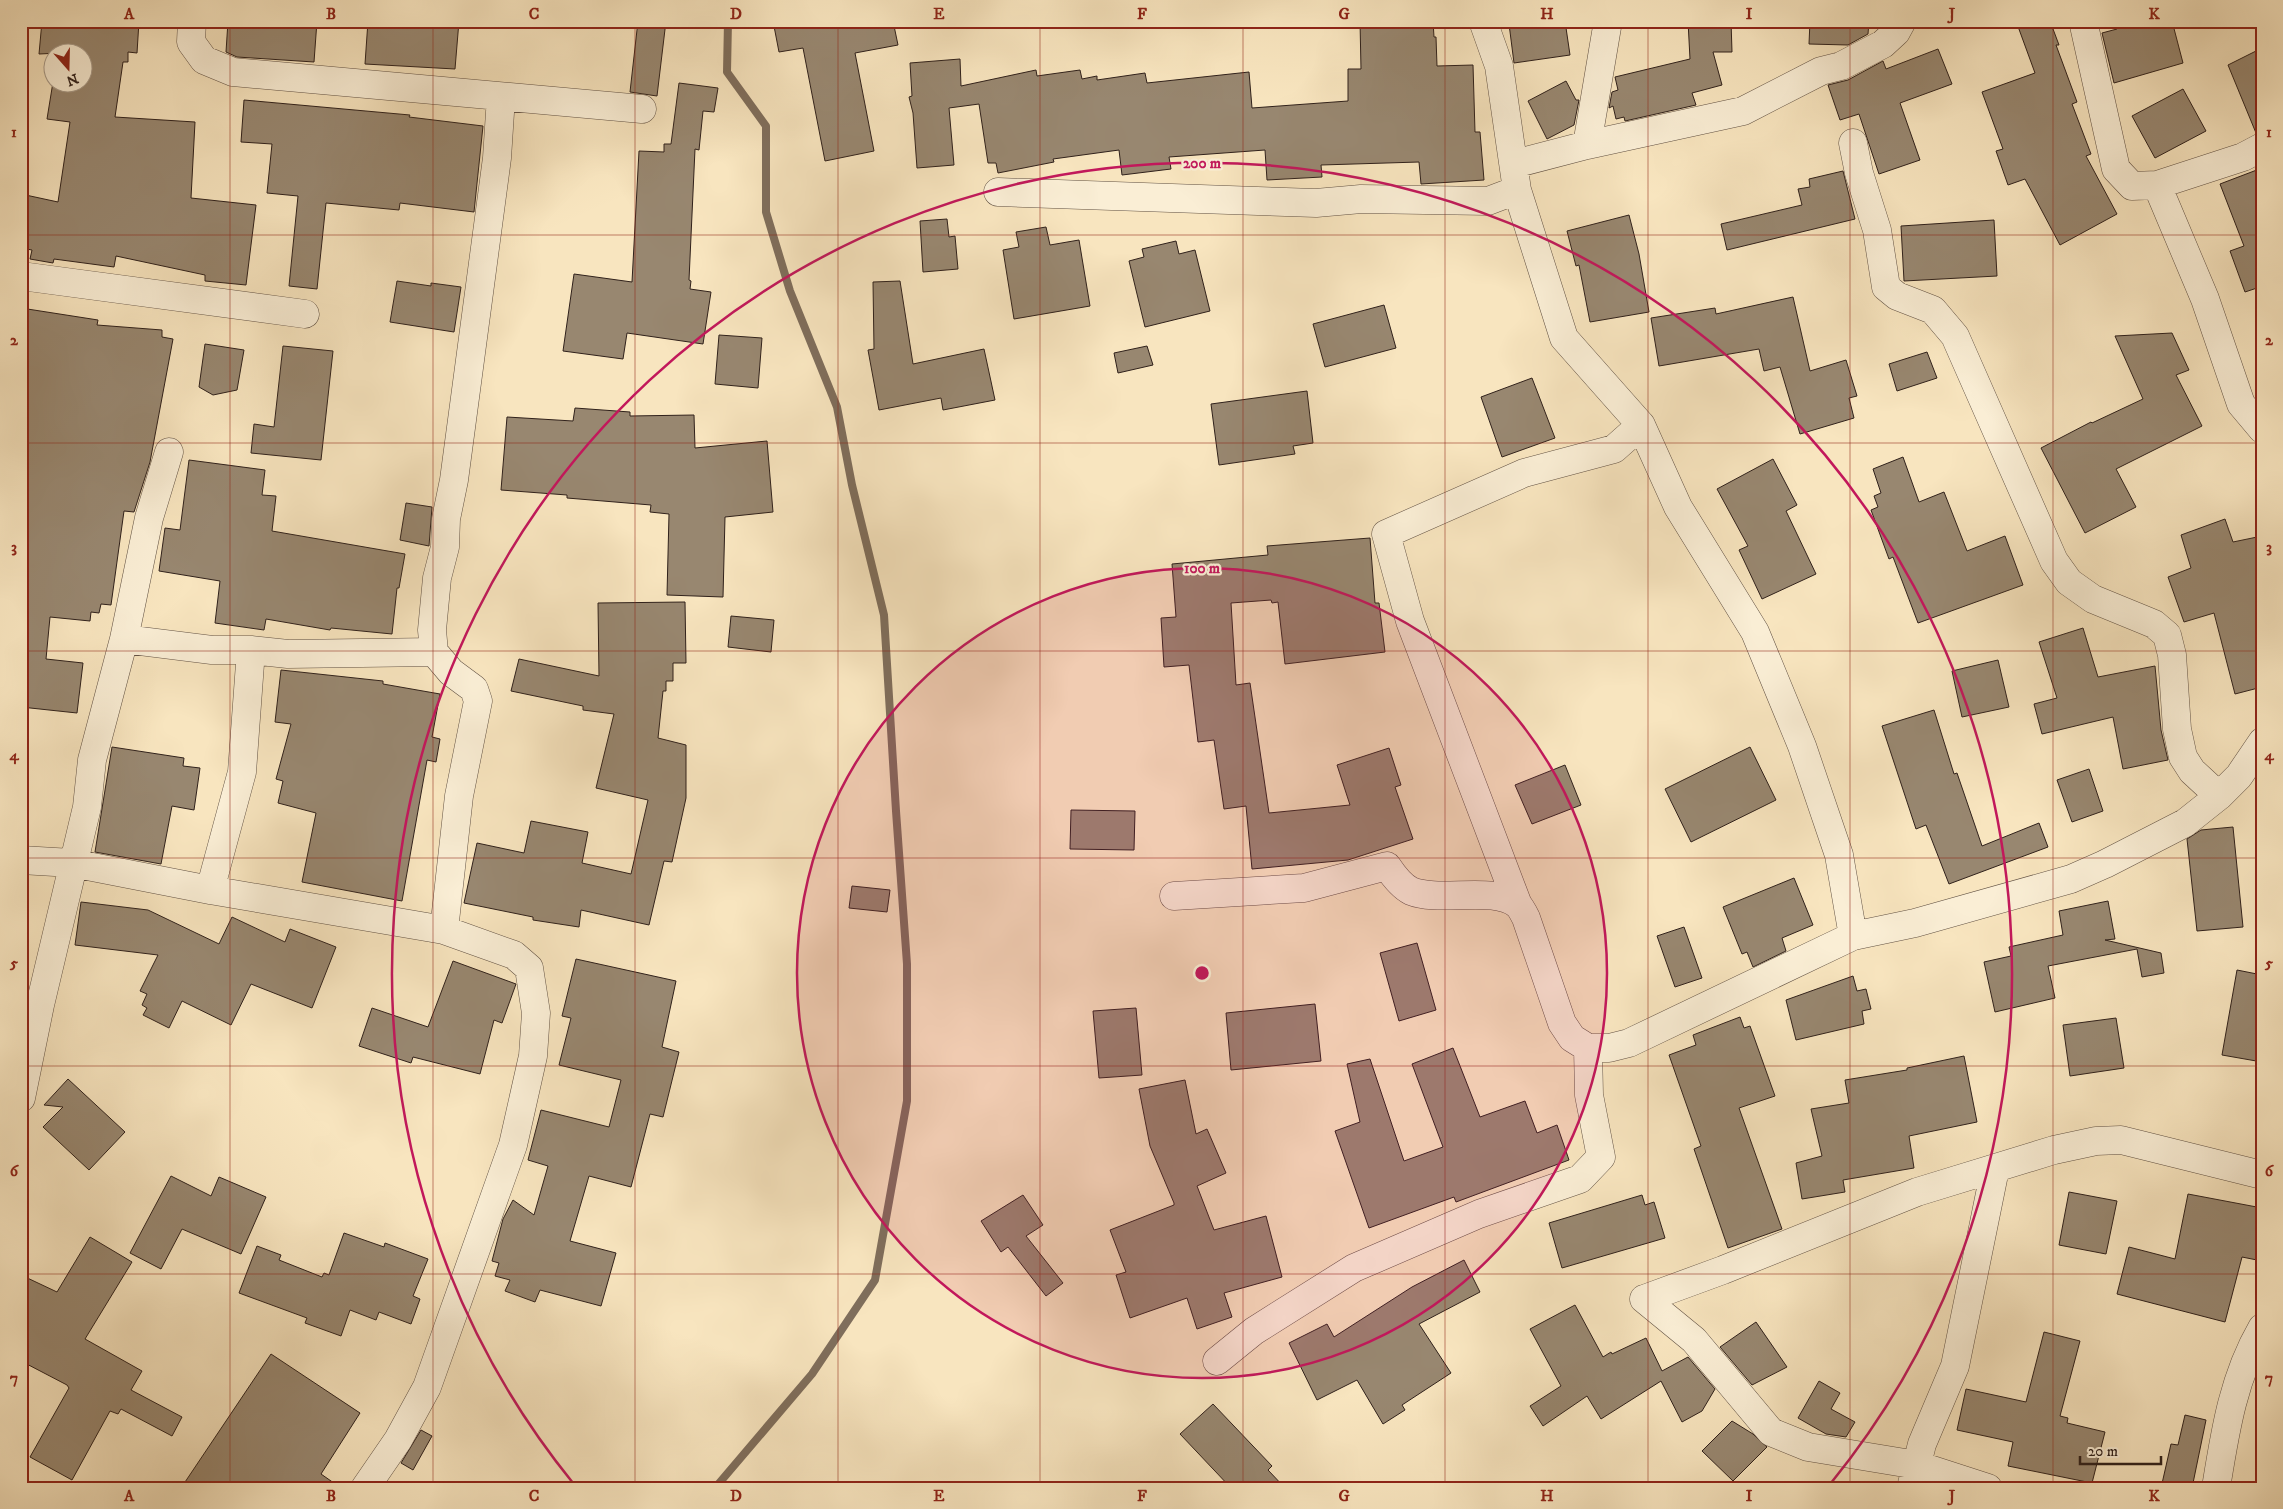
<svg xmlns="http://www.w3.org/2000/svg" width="2283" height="1509" viewBox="0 0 2283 1509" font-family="'IM FELL DW Pica',serif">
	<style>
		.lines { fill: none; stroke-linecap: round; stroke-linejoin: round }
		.stream { stroke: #7f6e5c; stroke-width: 8 }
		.building { fill: #988770; stroke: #30211b }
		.minor-casing { stroke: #625244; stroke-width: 29 }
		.minor { stroke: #faeed5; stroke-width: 28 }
		.grid { fill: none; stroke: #8f2418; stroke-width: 1; stroke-opacity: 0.55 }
		.ring { fill: none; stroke: #c2185b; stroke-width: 2.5 }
		.centre { fill: #c2185b; stroke: #faeed5; stroke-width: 2.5 }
		.ring-label { font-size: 15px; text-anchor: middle; font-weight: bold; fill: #c2185b; stroke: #faeed5; stroke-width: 4.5; stroke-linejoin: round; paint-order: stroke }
		.neatline { fill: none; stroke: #8f2418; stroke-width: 2 }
		.grid-label { font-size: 16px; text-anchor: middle; font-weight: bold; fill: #8f2418 }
	</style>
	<rect width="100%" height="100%" fill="#f8e5bf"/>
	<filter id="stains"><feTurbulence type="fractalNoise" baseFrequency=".004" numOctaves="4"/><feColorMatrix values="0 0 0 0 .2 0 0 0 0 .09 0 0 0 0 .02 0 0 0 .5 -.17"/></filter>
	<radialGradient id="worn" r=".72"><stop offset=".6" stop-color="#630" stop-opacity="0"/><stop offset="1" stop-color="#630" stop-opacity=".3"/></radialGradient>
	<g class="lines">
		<path class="stream" d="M715,1488L812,1374L875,1280L907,1101V964L896,811L884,615L852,485L837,407L790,291L766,212V126L727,72L728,21"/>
	</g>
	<path class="building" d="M42,21H139L137,53L128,52V62H123L115,117L195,122L191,198L256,205L246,285L205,281V275L116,256L114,267L54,259L53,263L30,259L32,250L21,248V194L58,202L70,122L47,119L53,82H82V52L39,54Z
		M228,21H317L314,62L237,57L226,52Z
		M368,21H459L455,69L365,64Z
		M638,21H666L657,96L630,92Z
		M773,21H893L898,45L855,53L874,151L825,161L803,48L779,52Z
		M1360,21H1433L1434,37H1436L1437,66L1473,65L1475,132H1480L1484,180L1421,184L1419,162L1321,165L1322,177L1267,180L1265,150L1169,157L1171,169L1122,175L1119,150L1053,159L1054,162L998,173L996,163H988L979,104L949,108L954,165L917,168L913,113L909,97L912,96L910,63L960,59L961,86L1036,70L1037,76L1080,70L1082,79L1097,76V80L1145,73L1147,83L1249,72L1252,108L1348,101V69H1361Z
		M1530,21H1565L1570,55L1514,63L1509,24Z
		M1688,21H1731L1732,52H1713L1722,85L1692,93L1696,105L1625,121L1624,117L1616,119L1613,106L1609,108L1612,92L1618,90L1615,77L1690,59Z
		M1810,21H1869L1868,34L1848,45L1809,44Z
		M2016,21H2050L2059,45H2056L2077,102L2072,104L2091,154L2086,156L2117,214L2060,245L2025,179L2008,185L1996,151L2003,149L1982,92L2035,73Z
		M2114,21H2172L2183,63L2114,83L2102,33L2117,29Z
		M2262,48V132L2256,133L2228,65Z
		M1938,49L1952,84L1900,103L1920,160L1879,174L1859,114L1840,120L1828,85L1848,80L1883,61L1886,69Z
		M1566,81L1576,100H1579L1574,125L1547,139L1528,101Z
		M679,83L718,88L714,112L703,111L699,150L695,149L689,280L691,281L690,289L711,292L703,344L627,333L623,359L563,351L574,274L632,282L639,151L664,152V144H671Z
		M2183,89L2206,131L2155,158L2132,116Z
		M244,100L410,115L409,117L483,126L474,212L400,203L399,210L326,203L317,289L289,286L298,196L267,193L272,144L241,142Z
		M2262,168V288L2260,287L2245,292L2230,251L2244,246L2220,184Z
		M1843,171L1855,219L1727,250L1721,224L1802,205L1798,189L1810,187L1809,179Z
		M1629,215L1639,254L1649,312L1590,322L1579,265L1576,266L1567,231Z
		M947,219L949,237L955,236L958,269L923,272L920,221Z
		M1994,220L1997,276L1904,281L1901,226Z
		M1046,227L1050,245L1079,240L1090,306L1014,319L1003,250L1019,247L1016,232Z
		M1176,241L1179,254L1195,250L1210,311L1145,327L1129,261L1144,257L1142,249Z
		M397,281L431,286V283L461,287L454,332L390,322Z
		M900,281L913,364L984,349L995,400L943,410L941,398L879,410L868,350L874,349L873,282Z
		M1793,297L1810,371L1846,360L1857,396L1849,398L1854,418L1800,434L1780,367L1764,371L1759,349L1659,366L1651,318L1715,308L1716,314Z
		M1384,305L1396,348L1325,367L1313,324Z
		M21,308L98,320L97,325L162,330V337L173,339L150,462L134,512L124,511L111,605L101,604L99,613L91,612L90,621L50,617L46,659L83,663L77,713L21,707Z
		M2172,333L2189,370L2176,375L2202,426L2116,469L2136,507L2085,533L2041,448L2091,422L2092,423L2143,399L2115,336Z
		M719,335L762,338L758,388L715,384Z
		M205,344L244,350L237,390L213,395L199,387Z
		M283,346L333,351L321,460L251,453L254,424L274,427Z
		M1147,346L1153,365L1118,373L1114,353Z
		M1927,352L1937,378L1897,391L1889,364Z
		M1532,378L1555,438L1502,457L1481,397Z
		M1307,391L1313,443L1293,446L1295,454L1219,465L1211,404Z
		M575,408L630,412V416L694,415L695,448L767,441L773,512L725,517L723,597L667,595L669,514L650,512L651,505L567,498V495L501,490L507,417L573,421Z
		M1903,457L1919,502L1944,492L1967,551L2005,536L2023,585L1918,623L1893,557L1889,559L1871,510L1878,507L1874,496L1881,493L1873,469Z
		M1773,459L1797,505L1786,511L1816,574L1762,599L1739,550L1748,546L1717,489Z
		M189,460L265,470L262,495L276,496L272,531L405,554L399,588H397L392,634L331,628L330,630L266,619L264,630L215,623L220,581L159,571L165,528L180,530Z
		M406,503L432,507L429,546L400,540Z
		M2225,519L2233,542L2262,536V687L2235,694L2214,613L2184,622L2168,577L2191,568L2181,535Z
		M1370,538L1375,603H1379L1385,652L1285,664L1278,602L1272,603L1271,600L1231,603L1236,685L1250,683L1269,813L1350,805L1337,765L1389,748L1401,785L1395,787L1413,839L1348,860L1252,869L1246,806L1224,809L1214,740L1198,742L1189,665L1164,667L1161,618L1176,617L1172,564L1268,555L1267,546Z
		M685,602L686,663H673V681H666V691H663L658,738L686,745V798L672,862L664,861L649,925L581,910L579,927L533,920V917L464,903L477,843L524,853L531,821L588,832L582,863L631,874L648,800L596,788L614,714L583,710V706L511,691L519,659L599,676L598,603Z
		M731,616L774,620L771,652L728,647Z
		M2083,628L2098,677L2155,666L2161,730L2168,760L2123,769L2113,717L2042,734L2034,704L2057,698L2039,642Z
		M1998,660L2009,707L1962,717L1952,671Z
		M281,670L383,681V684L440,694L432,737L440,739L436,762L427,760L402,901L302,882L316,813L278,803L283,781L276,779L291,724L275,722Z
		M1934,710L1954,774L1957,773L1982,846L2039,823L2048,847L1949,884L1926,825L1916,829L1882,726Z
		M112,747L184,758L183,766L200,768L194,810L172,806L161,864L95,852Z
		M1750,747L1776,800L1691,842L1665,789Z
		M1565,765L1581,805L1532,824L1515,785Z
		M2089,769L2103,811L2072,822L2057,780Z
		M1071,810L1135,811L1134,850L1070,849Z
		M2233,827L2243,927L2197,931L2187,839L2201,830Z
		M1794,878L1813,925L1782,938L1786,951L1753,967L1747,952L1742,954L1723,907Z
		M852,886L890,890L887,912L849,908Z
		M2108,901L2115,939L2105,940L2161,953L2164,973L2142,977L2137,949L2048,966L2055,998L1995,1012L1984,962L2011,956L2009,947L2063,935L2059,911Z
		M81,902L148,910L219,944L232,917L285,942L290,929L336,947L312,1008L251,984L231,1025L182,1001L169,1028L143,1015L147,1008L142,1005L147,994L140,991L158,955L75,945Z
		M1684,927L1702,978L1675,987L1657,936Z
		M1417,943L1436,1010L1399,1021L1380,953Z
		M576,959L676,981L662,1047L679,1052L663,1117L650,1114L631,1187L589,1176L570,1241L616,1253L601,1306L540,1290L535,1302L505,1291L510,1280L495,1276L499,1263L492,1261L503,1219L513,1200L534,1215L548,1166L528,1160L541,1110L609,1127L621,1080L559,1065L571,1018L562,1016Z
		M453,961L516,984L502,1023L494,1020L480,1074L413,1057L411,1063L359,1046L372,1008L428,1027Z
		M2237,970L2262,975V1062L2222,1055Z
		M1853,976L1857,991L1866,989L1871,1009L1862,1011L1864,1024L1796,1040L1786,1000Z
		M1315,1004L1321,1061L1231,1070L1226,1013Z
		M1136,1008L1142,1075L1099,1078L1093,1011Z
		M1740,1017L1744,1028L1750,1026L1775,1096L1739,1108L1782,1229L1728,1248L1694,1149L1701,1146L1669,1055L1696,1045L1693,1035Z
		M2116,1018L2124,1068L2070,1076L2063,1025Z
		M1453,1048L1480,1117L1525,1101L1537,1133L1557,1125L1569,1160L1456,1202L1454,1197L1369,1228L1335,1131L1360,1122L1347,1064L1370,1059L1404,1161L1443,1147L1412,1064Z
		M1964,1056L1977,1122L1909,1136L1914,1168L1843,1180L1845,1192L1802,1199L1796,1163L1822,1156L1811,1109L1849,1103L1845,1080L1907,1070V1068Z
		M68,1079L125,1132L89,1170L43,1127L63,1107L44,1105Z
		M1185,1080L1196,1134L1207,1129L1226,1173L1197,1186L1214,1230L1266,1216L1282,1277L1224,1293L1232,1317L1197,1329L1187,1298L1130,1318L1116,1275L1126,1272L1110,1230L1174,1205V1203L1150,1146L1139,1089Z
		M171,1176L211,1196L219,1177L266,1197L241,1254L182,1229L161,1269L130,1253Z
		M2069,1192L2117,1201L2106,1254L2059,1245Z
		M2188,1194L2262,1208V1261L2242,1257L2225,1322L2117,1294L2129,1247L2175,1259Z
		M1023,1195L1043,1225L1026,1236L1063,1283L1046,1296L1008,1247L1001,1252L981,1221Z
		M1642,1195L1645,1205L1654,1202L1665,1238L1562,1268L1549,1223Z
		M344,1233L384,1247L385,1243L428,1259L413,1296L420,1299L411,1324L379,1312L376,1320L350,1310L341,1336L305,1323L307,1318L239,1293L257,1246L281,1255L279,1260L322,1277L324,1273L329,1275Z
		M90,1237L132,1262L85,1339L142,1371L131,1390L182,1417L172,1436L121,1409L118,1414L110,1411L72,1480L30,1457L69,1388L67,1385L21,1361V1275L57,1292Z
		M1464,1260L1480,1292L1419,1324L1451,1373L1402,1405L1405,1410L1383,1424L1357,1380L1317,1400L1289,1343L1327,1324L1334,1337L1412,1287Z
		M1575,1305L1603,1357L1611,1352L1612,1354L1646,1338L1662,1371L1688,1357L1715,1389L1702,1411L1682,1422L1661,1381L1601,1419L1587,1396L1543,1426L1530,1406L1561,1386L1530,1329Z
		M1756,1322L1787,1367L1752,1385L1720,1347Z
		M2044,1332L2080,1341L2060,1416L2068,1418L2067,1423L2105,1432L2092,1483L2008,1466L2013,1442L1957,1430L1966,1389L2026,1402Z
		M271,1354L360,1413L321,1474L341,1488H181Z
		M1819,1381L1840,1393L1831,1409L1855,1422L1846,1437L1826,1434L1798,1418Z
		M1213,1404L1272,1466L1268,1470L1285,1488H1231L1180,1434Z
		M2185,1415L2206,1420L2192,1488H2161L2171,1444L2178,1445Z
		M1732,1421L1753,1434L1767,1447L1733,1481L1702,1451Z
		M421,1430L432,1436L413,1470L401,1463Z"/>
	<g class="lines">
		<g class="minor-casing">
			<path id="minor" d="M192,21L191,42L204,60L233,72L642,109
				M1483,21L1499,66L1517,190L1564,338L1641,425L1678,507L1755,632L1802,746L1839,855L1853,936
				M2083,21L2116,169L2132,186L2157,185L2243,157L2262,147
				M1853,143L1859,173L1877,230L1886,287L1897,296L1933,310L1955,336L2054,561L2069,582L2093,599L2154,624L2167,635L2172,655L2177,729L2183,757L2192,771L2219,796
				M1587,145L1743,111L1821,71L1841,66L1883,44L1896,32L1902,21
				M1514,164L1587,145L1608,21
				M2157,185L2205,299L2241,404L2262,429
				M998,192L1316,203L1361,199L1488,201L1517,190
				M21,276L305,314
				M124,639L212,650H251L288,654L434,652
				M21,860L72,863L210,890L444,930L514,955L529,968L536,1013L533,1056L513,1145L427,1387L398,1440L365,1488
				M210,890L242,772L251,650
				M1174,896L1304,888L1387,866C1393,875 1401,886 1411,891C1440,903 1495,885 1518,905C1521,908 1524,914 1526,918L1562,1023L1572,1038L1588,1048H1609L1629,1043L1853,936L1915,923L2071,879L2105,864L2185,823L2219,796L2239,776L2262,742
				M1518,905L1410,621L1386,534L1524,473L1614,449L1641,425
				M444,930L459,796L478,701L474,689L451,672L434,652L432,630L437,578L445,547L446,519L454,480L497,158L501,97
				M21,1098L40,1005L87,807L92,760L124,639L149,518L169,452
				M1644,1299L1723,1270L1917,1192L2054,1150L2096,1141L2121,1140L2262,1175
				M1644,1299L1694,1340L1771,1432L1808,1447L1917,1465L1988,1488
				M1217,1361L1254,1331L1354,1268L1479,1214L1580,1179L1601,1157L1589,1095L1588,1048
				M1911,1488L1922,1444L1955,1366L1995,1169
				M2216,1488C2225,1432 2233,1378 2262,1328"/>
		</g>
		<use href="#minor" class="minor"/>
	</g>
	<path class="grid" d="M230,21V1488M433,21V1488M635,21V1488M838,21V1488M1040,21V1488M1243,21V1488M1445,21V1488M1648,21V1488M1850,21V1488M2053,21V1488M21,235H2262M21,443H2262M21,651H2262M21,858H2262M21,1066H2262M21,1274H2262"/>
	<circle cx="1202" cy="973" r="405" fill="#c2185b" fill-opacity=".12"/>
	<g class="ring">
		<circle cx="1202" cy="973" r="405"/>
		<path d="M573 1483A810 810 0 1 1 1831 1483"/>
	</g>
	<circle cx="1202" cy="973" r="8" class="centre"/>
	<g class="ring-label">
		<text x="1202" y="168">200 m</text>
		<text x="1202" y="573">100 m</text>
	</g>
	<rect width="2283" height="1509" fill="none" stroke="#f8e5bf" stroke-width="55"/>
	<g transform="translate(68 68) rotate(160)"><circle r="24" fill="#faeed5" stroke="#a99c8b"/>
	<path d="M0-4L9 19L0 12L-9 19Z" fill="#8f2418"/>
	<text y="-8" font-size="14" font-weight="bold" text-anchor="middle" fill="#30211b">N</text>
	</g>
	<path d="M2080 1456v8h81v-8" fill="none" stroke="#30211b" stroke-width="2.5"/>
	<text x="2088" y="1456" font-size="15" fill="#30211b" stroke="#faeed5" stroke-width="4" paint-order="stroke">20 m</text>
	<rect x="28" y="28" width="2228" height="1454" class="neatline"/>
	<g class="grid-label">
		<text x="129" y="19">A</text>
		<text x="331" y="19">B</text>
		<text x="534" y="19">C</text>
		<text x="736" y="19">D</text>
		<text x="939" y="19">E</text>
		<text x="1142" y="19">F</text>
		<text x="1344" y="19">G</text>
		<text x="1547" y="19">H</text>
		<text x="1749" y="19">I</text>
		<text x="1952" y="19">J</text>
		<text x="2154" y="19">K</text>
		<text x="14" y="137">1</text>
		<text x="2269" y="137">1</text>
		<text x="14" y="345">2</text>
		<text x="2269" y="345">2</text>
		<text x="14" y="552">3</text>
		<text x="2269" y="552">3</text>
		<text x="14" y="760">4</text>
		<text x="2269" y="760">4</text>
		<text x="14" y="968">5</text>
		<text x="2269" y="968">5</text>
		<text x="14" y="1176">6</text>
		<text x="2269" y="1176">6</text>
		<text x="14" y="1383">7</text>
		<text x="2269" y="1383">7</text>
		<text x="129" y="1501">A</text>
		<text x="331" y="1501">B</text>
		<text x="534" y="1501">C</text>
		<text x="736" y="1501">D</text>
		<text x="939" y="1501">E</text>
		<text x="1142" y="1501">F</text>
		<text x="1344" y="1501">G</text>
		<text x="1547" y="1501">H</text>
		<text x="1749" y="1501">I</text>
		<text x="1952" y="1501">J</text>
		<text x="2154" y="1501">K</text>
	</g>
	<rect width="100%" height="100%" filter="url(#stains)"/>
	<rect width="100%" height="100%" fill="url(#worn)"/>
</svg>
